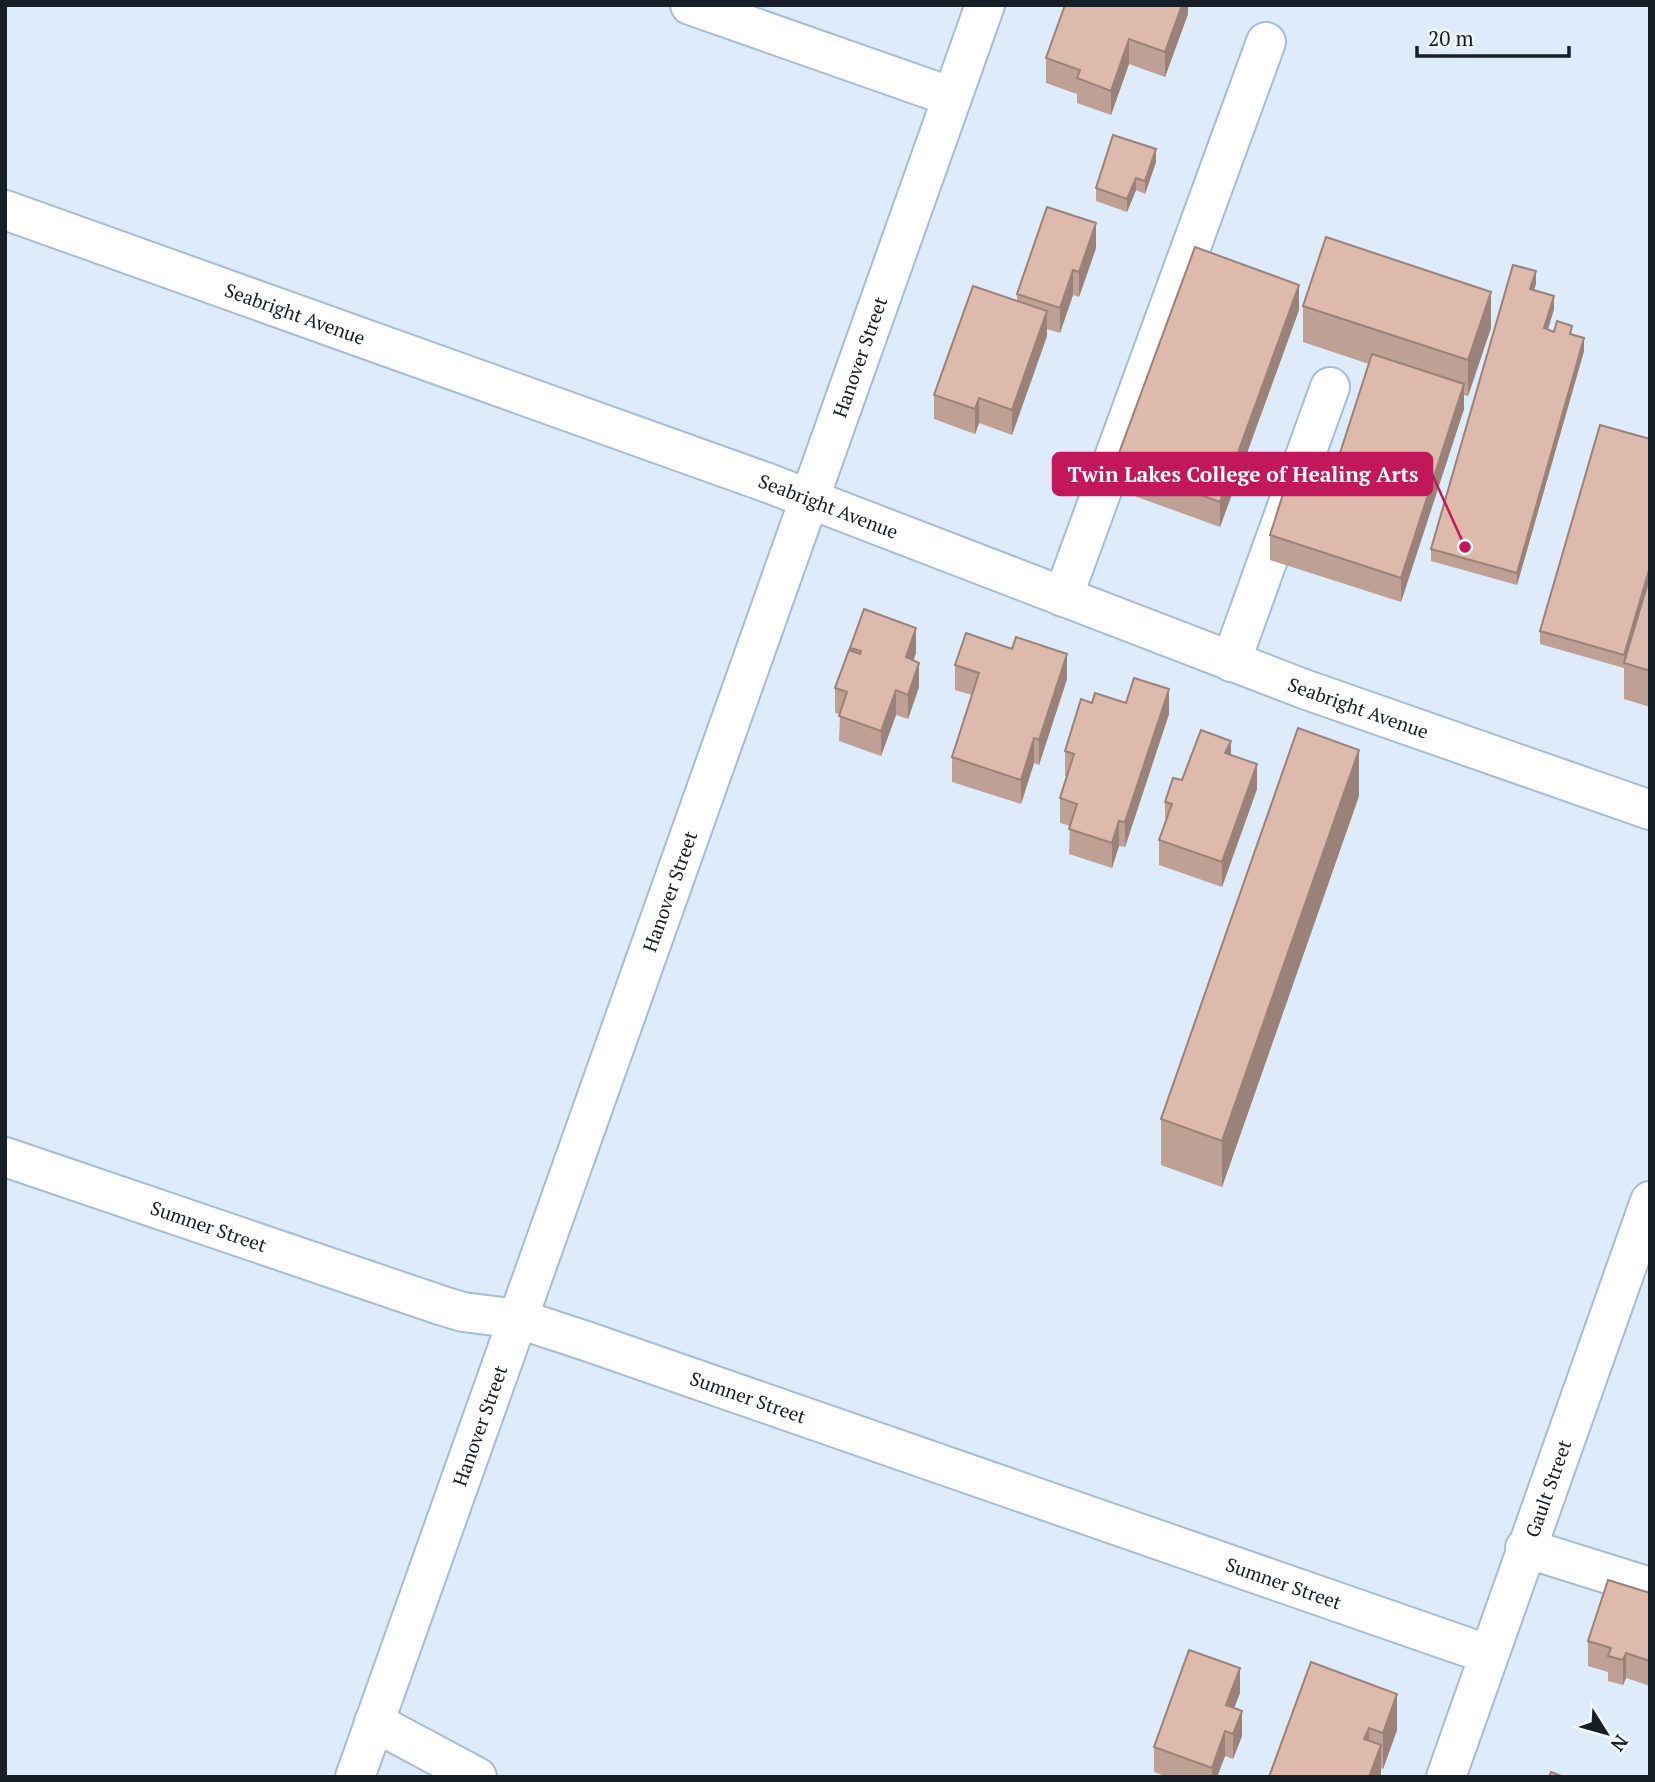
<svg xmlns="http://www.w3.org/2000/svg" width="1655" height="1782" viewBox="0 0 1655 1782" font-family="'PT Serif',serif">
	<style>
		.lines { fill: none; stroke-linecap: round; stroke-linejoin: round }
		.minor-casing { stroke: #a6bcd7; stroke-width: 42 }
		.major-casing { stroke: #a6bcd7; stroke-width: 42 }
		.minor { stroke: #fff; stroke-width: 38 }
		.major { stroke: #fff; stroke-width: 38 }
		.wall { fill: #bea094 }
		.shaded-wall { fill: #9b8278 }
		.building { fill: #ddbaac; stroke: #9b8278; stroke-width: 2 }
		.labels { text-anchor: middle; stroke-width: 5; stroke-linejoin: round; paint-order: stroke }
		.street-label { font-size: 19px; fill: #161e28; stroke: #f2f7fd }
		.leader { fill: none; stroke: #c2185b; stroke-width: 2.5 }
		.callout-dot { fill: #c2185b; stroke: #f2f7fd; stroke-width: 2.5 }
		.callout { fill: #c2185b; stroke: #c2185b; stroke-width: 2.5 }
		.callout-label { font-size: 21px; text-anchor: middle; font-weight: bold; fill: #fff }
	</style>
	<rect width="100%" height="100%" fill="#ddebfb"/>
	<g class="lines">
		<g class="minor-casing">
			<g id="minor">
				<path d="M690,5L952,97"/>
				<path d="M1063,597L1266,42"/>
				<path d="M1231,662L1330,387"/>
				<path id="s1" d="M5,1157L443,1306L463,1312L519,1319L586,1341L1487,1654"/>
				<path d="M1525,1548L1650,1587"/>
				<path d="M374,1722L477,1777"/>
				<path id="s2" d="M355,1777L985,5"/>
				<path id="s3" d="M1446,1777L1650,1201"/>
			</g>
		</g>
		<g class="major-casing">
			<g id="major">
				<path id="s4" d="M5,210L768,483L1304,689L1650,810"/>
			</g>
		</g>
		<use href="#minor" class="minor"/>
		<use href="#major" class="major"/>
	</g>
	<path class="wall" d="M1188,5V14L1165,77L1129,64L1111,115L1077,103V94L1046,83V58Z
		M1156,162L1145,194L1136,190L1127,212L1096,201V188Z
		M1096,248L1079,297L1073,295L1060,333L1047,329V336L1012,435L979,423L975,434L934,419V395L1017,301V294Z
		M1536,284L1534,290L1554,309L1548,330L1572,335L1584,351L1517,585L1431,561V549Z
		M1303,306L1491,328L1468,396L1464,395V409L1401,602L1270,560V535L1329,487L1369,364L1303,342Z
		M1299,310L1220,527L1115,489V464Z
		M1650,439V707L1624,699V668L1540,644V631Z
		M850,648L916,653L913,660L919,687L908,719L896,715L881,756L839,741L840,714L835,713V688L850,651Z
		M955,665L1067,679L1039,765L1034,763L1021,804L952,782V757L972,695L955,690Z
		M1092,703L1169,714L1125,847L1119,846L1112,868L1069,854L1070,826L1060,823V798L1067,776H1065V751Z
		M1231,755L1257,789L1222,887L1159,865V840L1165,825V802L1182,780Z
		M1359,796L1222,1187L1161,1165V1119Z
		M1650,1593V1686L1626,1678L1623,1685L1608,1681V1672L1588,1666V1641Z
		M1311,1662L1397,1730L1383,1769L1381,1768V1777Z
		M1240,1693L1234,1708L1242,1736L1233,1759L1225,1756L1217,1777H1168L1154,1772V1747Z"/>
	<path class="shaded-wall" d="M1182,5H1188V14L1165,77V52Z
		M1129,39V64L1111,115V91Z
		M1156,149V162L1145,194V181Z
		M1136,178V190L1127,212V199Z
		M1096,223V248L1079,297V272Z
		M1073,270V295L1060,333V308Z
		M1536,271V284L1530,302V289Z
		M1299,285V310L1220,527V502Z
		M1491,292V328L1468,396V360Z
		M1554,296V309L1544,341V328Z
		M1047,311V336L1012,435V410Z
		M1584,338V351L1517,585V573Z
		M1464,384V409L1401,602V578Z
		M979,398V423L975,434V409Z
		M1650,567V580L1624,663V655Z
		M916,628V653L906,682V657Z
		M1067,654V679L1039,765V740Z
		M919,663V687L908,719V695Z
		M1169,689V714L1125,847V822Z
		M896,690V715L881,756V731Z
		M1034,738V763L1021,804V780Z
		M1231,741V766L1225,753Z
		M1359,750V796L1222,1187V1141Z
		M1257,764V789L1222,887V862Z
		M1119,821V846L1112,868V843Z
		M1626,1653V1678L1623,1685V1660Z
		M1240,1668V1693L1226,1730V1705Z
		M1397,1694V1730L1383,1769V1733Z
		M1242,1711V1736L1233,1759V1734Z
		M1369,1728V1764L1364,1739Z
		M1225,1731V1756L1217,1777H1212V1768Z
		M1381,1745V1777H1369Z"/>
	<path class="building" d="M1065,5H1182L1165,52L1129,39L1111,91L1077,78L1080,70L1046,58Z
		M1113,135L1156,149L1145,181L1136,178L1127,199L1096,188Z
		M1047,207L1096,223L1079,272L1073,270L1060,308L1017,294Z
		M1326,237L1491,292L1468,360L1303,306Z
		M1195,247L1299,285L1220,502L1115,464Z
		M1513,265L1536,271L1530,289L1554,296L1544,328L1554,332L1557,321L1572,326L1570,334L1584,338L1517,573L1431,549Z
		M973,286L1047,311L1012,410L979,398L975,409L934,395Z
		M1372,354L1464,384L1401,578L1270,535L1289,475L1329,487Z
		M1600,425L1650,439V567L1624,655L1540,631Z
		M1650,576V671L1624,663Z
		M864,609L916,628L906,657L919,663L908,695L896,690L881,731L839,716L847,692L835,688L849,650L860,654L861,651L850,648Z
		M966,633L1012,649L1016,637L1067,654L1039,740L1034,738L1021,780L952,757L979,673L955,665Z
		M1134,678L1169,689L1125,822L1119,821L1112,843L1069,829L1077,804L1060,798L1074,754L1065,751L1081,699L1092,703L1095,693L1126,703Z
		M1298,728L1359,750L1222,1141L1161,1119Z
		M1201,730L1231,741L1225,753L1257,764L1222,862L1159,840L1172,804L1165,802L1173,778L1182,780Z
		M1608,1580L1650,1593V1661L1626,1653L1623,1660L1608,1656L1611,1648L1588,1641Z
		M1189,1650L1240,1668L1226,1705L1242,1711L1233,1734L1225,1731L1212,1768L1154,1747Z
		M1311,1662L1397,1694L1383,1733L1369,1728L1364,1739L1381,1745L1369,1777H1269Z
		M1551,1772L1564,1777H1549Z"/>
	<g class="labels">
		<g class="street-label">
			<text dy="7" stroke="none"><textPath href="#s4" startOffset="308">Seabright Avenue</textPath></text>
			<text dy="7" stroke="none"><textPath href="#s2" startOffset="1507">Hanover Street</textPath></text>
			<text dy="7" stroke="none"><textPath href="#s4" startOffset="875">Seabright Avenue</textPath></text>
			<text dy="7" stroke="none"><textPath href="#s4" startOffset="1442">Seabright Avenue</textPath></text>
			<text dy="7" stroke="none"><textPath href="#s2" startOffset="940">Hanover Street</textPath></text>
			<text dy="7" stroke="none"><textPath href="#s1" startOffset="215">Sumner Street</textPath></text>
			<text dy="7" stroke="none"><textPath href="#s1" startOffset="782">Sumner Street</textPath></text>
			<text dy="7" stroke="none"><textPath href="#s2" startOffset="373">Hanover Street</textPath></text>
			<text dy="7" stroke="none"><textPath href="#s3" startOffset="306">Gault Street</textPath></text>
			<text dy="7" stroke="none"><textPath href="#s1" startOffset="1349">Sumner Street</textPath></text>
		</g>
	</g>
	<path class="leader" d="M1465 547L1432 474"/>
	<circle class="callout-dot" cx="1465" cy="547" r="7"/>
	<rect class="callout" x="1053" y="453" width="379" height="42" rx="7"/>
	<g class="callout-label">
		<text x="1243" y="482">Twin Lakes College of Healing Arts</text>
	</g>
	<rect width="1655" height="1782" fill="none" stroke="#161e28" stroke-width="14"/>
	<g transform="translate(1606 1733) rotate(127)" stroke="#f2f7fd" stroke-width="5" paint-order="stroke">
	<path d="M0-5L12 26L0 18L-12 26Z" fill="#161e28"/>
	<text y="-10" font-size="19" font-weight="bold" text-anchor="middle" fill="#161e28">N</text>
	</g>
	<path d="M1417 46v10h152v-10" fill="none" stroke="#161e28" stroke-width="3.5"/>
	<text x="1428" y="46" font-size="21" fill="#161e28" stroke="#f2f7fd" stroke-width="5" paint-order="stroke">20 m</text>
</svg>
